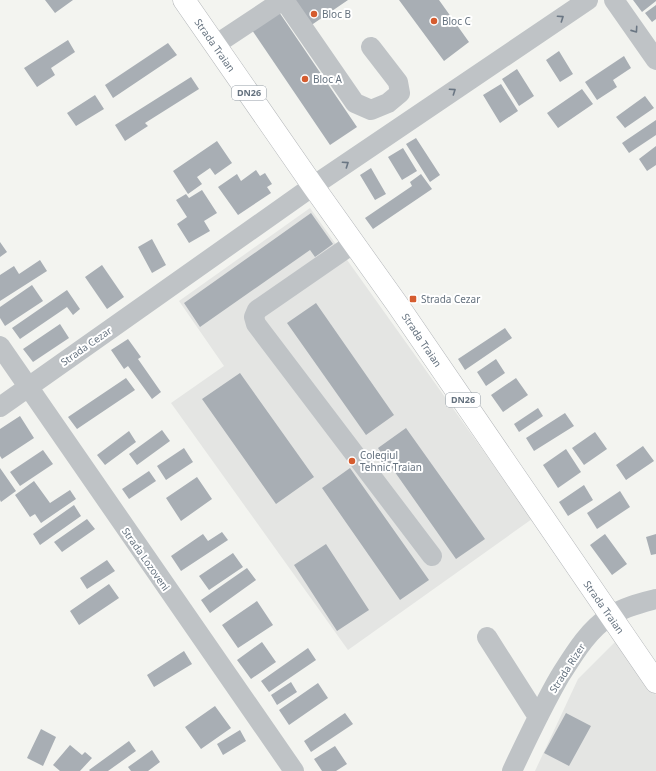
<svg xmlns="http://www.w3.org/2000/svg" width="656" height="771" viewBox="0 0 656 771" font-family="'Noto Sans',sans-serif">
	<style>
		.built { fill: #e4e5e3 }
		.building { fill: #a8aeb4 }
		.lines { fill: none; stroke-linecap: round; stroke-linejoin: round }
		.major-casing { stroke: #b3b6b9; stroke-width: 23 }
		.minor { stroke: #bfc3c6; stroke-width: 20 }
		.major { stroke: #fff; stroke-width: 22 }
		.oneway { stroke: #6a7683 }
		.poi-dot { fill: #d55c2f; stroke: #fff; stroke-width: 1.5 }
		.labels { text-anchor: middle; stroke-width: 4; stroke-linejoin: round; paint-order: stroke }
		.shield { fill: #fff; stroke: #939ca5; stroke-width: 1 }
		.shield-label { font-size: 9px; font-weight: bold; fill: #65727f }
		.poi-label { font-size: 10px; fill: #65727f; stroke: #fff; text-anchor: start }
		.street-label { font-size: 10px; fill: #65727f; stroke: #fff }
	</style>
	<rect width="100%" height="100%" fill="#f3f4f0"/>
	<path class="built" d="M310,208L532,519L348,650L171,403L224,366L179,301Z
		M618,639L656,695V771H535L578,679Z"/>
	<path class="building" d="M45,0H73L55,13Z
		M294,0H348L310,26Z
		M399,0H439L469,42L444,61Z
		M633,0H656V1L642,12Z
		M656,5V19L652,22L645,13Z
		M279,12L357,127L330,145L252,30Z
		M68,40L75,52L51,68L55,75L37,87L24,68Z
		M168,43L177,55L113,98L105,85Z
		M559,51L573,74L560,82L546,60Z
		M624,56L631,68L613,80L617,87L597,100L585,82Z
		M517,69L534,96L519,106L502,79Z
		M191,77L199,89L145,123L148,126L125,141L115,125Z
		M501,84L518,111L500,123L483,95Z
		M582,89L593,104L558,128L547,113Z
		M95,95L104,109L76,126L67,113Z
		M645,96L654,108L625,128L616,117Z
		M656,120V135L629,153L622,143Z
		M416,138L440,175L430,182L406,144Z
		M217,141L232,163L215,175L210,168L197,177L202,184L188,194L173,171Z
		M656,146V165L647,171L639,159Z
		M403,148L417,171L402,180L388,157Z
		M371,168L386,194L375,200L360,175Z
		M256,170L260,176L265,173L272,184L267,187L271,193L238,215L218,187L237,174L241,181Z
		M421,174L432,189L373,229L365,218L412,186L410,182Z
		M202,190L217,213L204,221L210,231L189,243L177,224L187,217L176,200L186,194L189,198Z
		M311,213L333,244L315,257L310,250L200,327L184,303Z
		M152,239L166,265L152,273L138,247Z
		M0,242L7,252L0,257Z
		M40,260L47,271L0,301V275L14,266L19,274Z
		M102,265L124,297L107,309L85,277Z
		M32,285L43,301L5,326L0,318V307Z
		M67,290L80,309L73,315L67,307L20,339L12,328Z
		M316,303L394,415L366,435L287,323Z
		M60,324L69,338L33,362L23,349Z
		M505,328L512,338L465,370L458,359Z
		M128,339L141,357L138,359L161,392L152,399L128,366L124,369L111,350Z
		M496,359L505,373L486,386L477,372Z
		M240,373L314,477L276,504L202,399Z
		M126,378L135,390L77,429L68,417Z
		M516,378L528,395L503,412L491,395Z
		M538,408L543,416L519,432L514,424Z
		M565,413L574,426L534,451L526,438Z
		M20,416L34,438L2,459L0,456V429Z
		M406,428L485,539L456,559L378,448Z
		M162,430L170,441L137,465L129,454Z
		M129,431L136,442L105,465L97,455Z
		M595,432L607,449L584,465L572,448Z
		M643,446L654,461L626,480L616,465Z
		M184,448L193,462L166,480L157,466Z
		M566,449L581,472L558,488L543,465Z
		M43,450L53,464L20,486L10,472Z
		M0,468L16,491L1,502L0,500Z
		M350,468L429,580L400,600L322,488Z
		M149,471L156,481L129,499L122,489Z
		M197,477L212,499L181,521L166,498Z
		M34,481L50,503L70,490L76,499L41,523L35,514L30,517L15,495Z
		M584,485L593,500L568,516L559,502Z
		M620,491L630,507L597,529L587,513Z
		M74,505L81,516L40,545L33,534Z
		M87,519L95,529L62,552L54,542Z
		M222,532L228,540L181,571L171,556L203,534L208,541Z
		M605,534L627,564L612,575L590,545Z
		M656,534V554L651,555L646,537Z
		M326,544L369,610L337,631L294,565Z
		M233,553L243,567L209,590L199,576Z
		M107,560L115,571L87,589L80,578Z
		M247,568L256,580L210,613L201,600Z
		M109,584L119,598L79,625L70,611Z
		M257,601L273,625L238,648L222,625Z
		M262,642L276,662L251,679L237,660Z
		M308,648L316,660L269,692L261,681Z
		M184,651L192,664L154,687L147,675Z
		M291,682L297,692L277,705L271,695Z
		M318,683L328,698L289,725L279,710Z
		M215,706L231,728L201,749L185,727Z
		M345,713L353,724L311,752L304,741Z
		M566,713L591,726L569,766L544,753Z
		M41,729L56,737L43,766L27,758Z
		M240,730L246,741L223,755L217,744Z
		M129,741L136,751L108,771H90L89,770Z
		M70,745L82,755L85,752L92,758L80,771H60L53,765Z
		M335,746L347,764L336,771H322L314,759Z
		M152,750L160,762L148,771H131L128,767Z"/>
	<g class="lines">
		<g class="major-casing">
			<path id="major" d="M184,0L313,186L397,304L656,682"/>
		</g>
		<path class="minor" d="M284,0L355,103L371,110L388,103L400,93L398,82L371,47
			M614,0L656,60
			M215,45L283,0
			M354,243L257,310L254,317L256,324L432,556
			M0,346L294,771
			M0,407L313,186L588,0
			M487,637L538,717
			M512,771C527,739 542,707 560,676C574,654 588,630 610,616C624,607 641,603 656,599"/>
		<use href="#major" class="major"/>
	</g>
	<defs><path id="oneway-chevron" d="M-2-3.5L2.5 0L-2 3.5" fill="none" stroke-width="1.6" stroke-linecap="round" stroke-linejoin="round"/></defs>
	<g class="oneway">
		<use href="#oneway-chevron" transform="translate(561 18) rotate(-34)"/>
		<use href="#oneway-chevron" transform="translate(635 30) rotate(55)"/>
		<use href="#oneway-chevron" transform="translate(453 91) rotate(-34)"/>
		<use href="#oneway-chevron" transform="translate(346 164) rotate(-34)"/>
	</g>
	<g class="poi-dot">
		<circle cx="314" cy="14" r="4"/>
		<circle cx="434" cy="21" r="4"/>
		<circle cx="305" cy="79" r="4"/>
		<rect x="409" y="295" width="8" height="8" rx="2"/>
		<circle cx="352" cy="461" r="4"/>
	</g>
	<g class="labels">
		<g class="shield">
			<rect x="232" y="86" width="34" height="14" rx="3"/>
			<rect x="446" y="393" width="34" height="14" rx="3"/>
		</g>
		<g class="shield-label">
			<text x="249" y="96">DN26</text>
			<text x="463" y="403">DN26</text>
		</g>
		<g class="poi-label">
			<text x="322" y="18">Bloc B</text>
			<text x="442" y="25">Bloc C</text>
			<text x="313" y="83">Bloc A</text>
			<text x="421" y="303">Strada Cezar</text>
			<text x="360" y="459">Colegiul<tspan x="360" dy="12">Tehnic Traian</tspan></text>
		</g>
		<g class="street-label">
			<text transform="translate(215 45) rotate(55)" y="4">Strada Traian</text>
			<text transform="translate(422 340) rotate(56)" y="4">Strada Traian</text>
			<text transform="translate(86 346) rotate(-35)" y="4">Strada Cezar</text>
			<text transform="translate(146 559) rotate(55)" y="4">Strada Lozoveni</text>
			<text transform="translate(604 607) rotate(55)" y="4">Strada Traian</text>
			<text transform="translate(567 668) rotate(-57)" y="4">Strada Rizer</text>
		</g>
	</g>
</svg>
